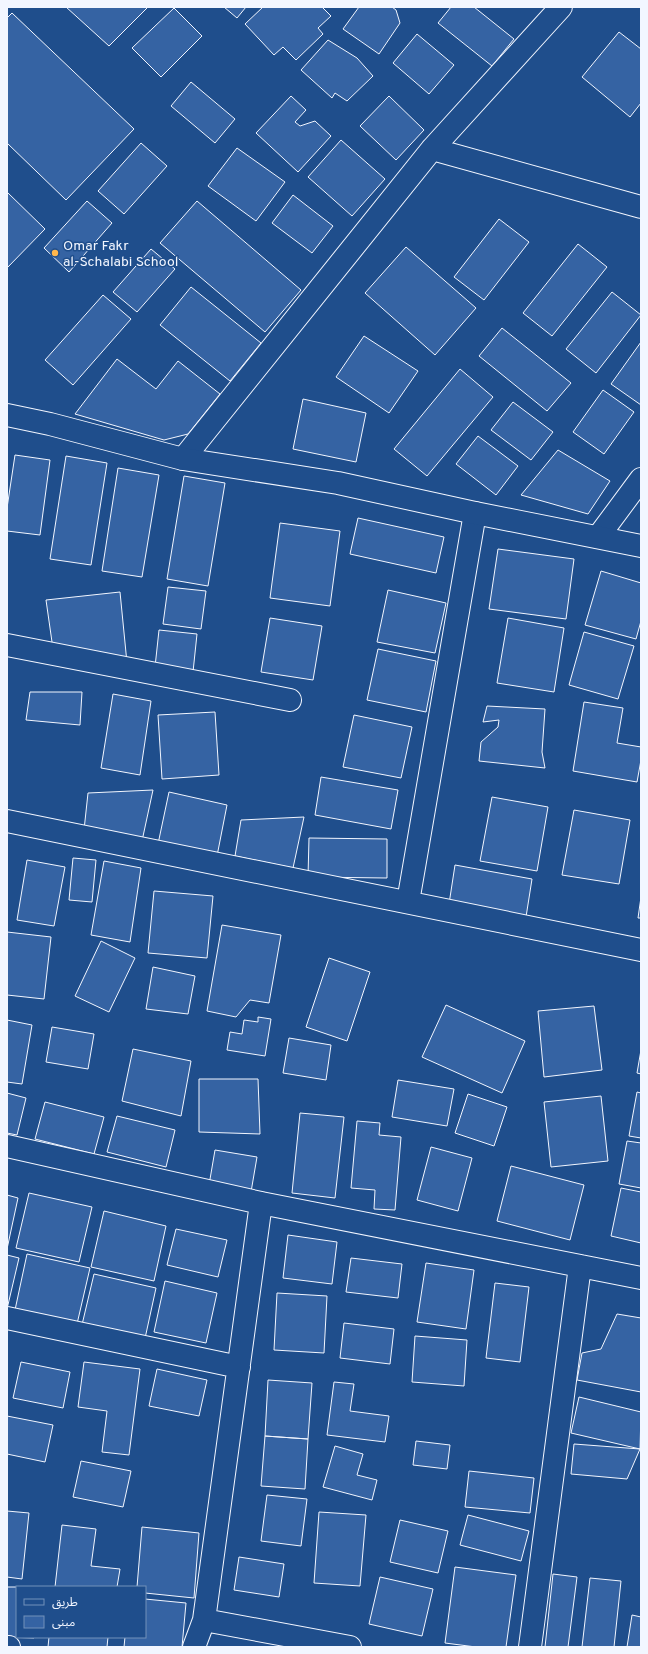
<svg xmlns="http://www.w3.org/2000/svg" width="648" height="1654" viewBox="0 0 648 1654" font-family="Overpass,'Noto Sans Arabic',sans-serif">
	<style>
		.building { fill: #3563a3; stroke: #f2f6ff }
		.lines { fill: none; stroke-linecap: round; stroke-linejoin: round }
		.minor-casing { stroke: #f2f6ff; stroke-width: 24 }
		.tertiary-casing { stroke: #f2f6ff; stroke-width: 24 }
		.minor { stroke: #1f4e8c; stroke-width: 22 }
		.tertiary { stroke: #1f4e8c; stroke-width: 22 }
		.poi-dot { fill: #ffb74d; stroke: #1f4e8c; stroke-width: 1.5 }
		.labels { text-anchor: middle; stroke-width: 3; stroke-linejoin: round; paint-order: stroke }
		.poi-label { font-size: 14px; fill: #f2f6ff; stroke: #1f4e8c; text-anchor: start }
	</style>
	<rect width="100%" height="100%" fill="#1f4e8c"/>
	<path class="building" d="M66,7H148L109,46Z
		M224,7H246L237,18Z
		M263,7H322L331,16L318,28L323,34L296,60L283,47L274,55L245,24Z
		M359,7H392L396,10L400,23L379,54L343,29Z
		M451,7H474L514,39L492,66L438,23Z
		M174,8L202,36L161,77L132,48Z
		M12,13L134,129L66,200L7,143V18Z
		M619,32L641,49V103L630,117L582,77Z
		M417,34L454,65L429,94L393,63Z
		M328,40L357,58L373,76L347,101L335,93L332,98L301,70Z
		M191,82L235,119L215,143L171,106Z
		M291,96L306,110L295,122L300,126L315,121L331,136L298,172L256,133Z
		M389,96L424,130L396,160L360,126Z
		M341,140L385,179L352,216L308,177Z
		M141,143L167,166L124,214L98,191Z
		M237,148L285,182L256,221L208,186Z
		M7,192L45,229L7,268Z
		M293,195L333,226L312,253L272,223Z
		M87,201L112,223L69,272L44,248Z
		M197,201L301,290L265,332L160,243Z
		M499,219L529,242L484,300L454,277Z
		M578,244L607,267L552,336L523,313Z
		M406,247L476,308L435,355L365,293Z
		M151,249L175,269L137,312L113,292Z
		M191,287L261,343L230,381L160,325Z
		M612,292L641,315L596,373L566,349Z
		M103,295L131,319L73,385L45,360Z
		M502,328L571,383L547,411L479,356Z
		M364,336L418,371L389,413L336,377Z
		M641,342V405L611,384Z
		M117,359L156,389L178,361L220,394L188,434L164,440L75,414Z
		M460,369L493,397L427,476L394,449Z
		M603,390L634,412L604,454L573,432Z
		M303,399L366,413L356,462L293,449Z
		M513,402L553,432L531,460L491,430Z
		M478,436L518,466L496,495L456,464Z
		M558,450L610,481L588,514L521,495Z
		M15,455L50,460L40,535L7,531V508Z
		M66,456L107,463L91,565L50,559Z
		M118,468L159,475L142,577L102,571Z
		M184,476L225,483L208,586L167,579Z
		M358,518L444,537L436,573L350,554Z
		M280,523L340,531L330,606L270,598Z
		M498,549L574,559L566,619L489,609Z
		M601,571L641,583V621L636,639L585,625Z
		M168,587L206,591L201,629L163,624Z
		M388,590L446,603L435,653L377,642Z
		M120,592L127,663L53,649L46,600Z
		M270,618L322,626L313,680L261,672Z
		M508,618L564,628L554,692L497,683Z
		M159,630L197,634L193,672L155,667Z
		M584,632L634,646L618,699L569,685Z
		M378,649L436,661L426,712L367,700Z
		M30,692H82L80,725L26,720Z
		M113,694L151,701L140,775L101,768Z
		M584,702L623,708L617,743L641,747V760L637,782L573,771Z
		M487,706L545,709L542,752L545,768L479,761L481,742L498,727L499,720L483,722Z
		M215,712L219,775L162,779L158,715Z
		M354,715L412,727L401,778L343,767Z
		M321,777L398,790L391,829L315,815Z
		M153,790L142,841L84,830L88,793Z
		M169,792L227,805L217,856L158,844Z
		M492,797L548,807L537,871L480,861Z
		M574,810L630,820L619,884L562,875Z
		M304,817L293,868L235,856L241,820Z
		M309,838L387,839V878L308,877Z
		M73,858L96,860L92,902L69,900Z
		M27,860L65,867L54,926L17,920Z
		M104,861L141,868L130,942L91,935Z
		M455,865L532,879L526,917L449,904Z
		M154,891L213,896L207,958L148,953Z
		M641,897V918H638Z
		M222,925L281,935L269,1003L250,1000L236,1017L207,1011Z
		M7,932L51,937L44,999L7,995Z
		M101,941L135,958L109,1012L75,996Z
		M329,958L370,972L347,1041L306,1027Z
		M153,967L195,976L188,1014L146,1009Z
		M446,1005L525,1041L502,1093L422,1057Z
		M594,1006L602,1070L544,1077L538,1011Z
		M258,1017L271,1019L265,1056L227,1050L230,1032L242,1034L244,1020L258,1022Z
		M7,1020L32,1025L22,1084L7,1082Z
		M52,1027L94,1034L88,1069L46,1062Z
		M289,1038L331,1045L326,1080L283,1073Z
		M133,1049L191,1061L181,1116L122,1101Z
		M641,1050V1074L637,1073Z
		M199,1079H258L260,1134L199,1132Z
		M398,1080L454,1089L447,1126L392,1117Z
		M637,1092L641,1093V1138L629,1136Z
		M7,1093L26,1098L17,1135L7,1133Z
		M468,1094L507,1107L494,1146L455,1133Z
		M601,1096L608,1161L551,1167L544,1102Z
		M45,1102L104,1117L94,1154L35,1139Z
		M300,1113L344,1117L335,1198L292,1193Z
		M117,1116L175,1130L166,1167L107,1152Z
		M357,1121L380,1123L379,1135L401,1137L395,1210L374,1209L375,1190L351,1188Z
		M627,1141L641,1143V1188L619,1184Z
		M431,1147L472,1158L458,1211L417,1200Z
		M215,1150L257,1157L251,1192L209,1185Z
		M511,1166L584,1185L570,1240L497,1221Z
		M621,1188L641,1192V1243L611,1236Z
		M29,1193L92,1207L79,1262L16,1248Z
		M7,1195L18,1198L7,1249Z
		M104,1211L166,1226L154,1281L91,1267Z
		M176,1229L227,1240L218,1277L167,1265Z
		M288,1235L337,1242L332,1284L283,1278Z
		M27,1254L90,1268L77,1324L15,1310Z
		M7,1255L19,1258L7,1309Z
		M351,1258L402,1264L398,1298L346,1292Z
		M426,1263L474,1270L466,1329L417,1322Z
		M94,1274L156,1288L144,1343L81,1329Z
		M165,1281L217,1293L206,1343L154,1332Z
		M495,1283L529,1287L520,1362L486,1358Z
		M277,1293L327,1296L324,1353L274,1350Z
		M617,1314L641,1318V1392L577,1380L582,1353L601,1349Z
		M344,1323L394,1329L390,1364L340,1358Z
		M415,1336L467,1340L464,1386L412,1382Z
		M21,1362L70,1372L63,1408L13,1398Z
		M84,1362L140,1369L129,1455L102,1452L107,1411L78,1407Z
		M157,1369L207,1380L199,1416L149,1406Z
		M268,1380L312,1383L308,1439L265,1436Z
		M334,1382L354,1384L350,1411L389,1416L385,1442L327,1435Z
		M579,1397L641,1412L640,1449L571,1433Z
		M7,1416L53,1425L45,1462L7,1454Z
		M265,1436L308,1439L305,1489L261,1486Z
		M416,1441L450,1445L447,1469L413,1465Z
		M574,1444L640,1449L627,1479L571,1474Z
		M335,1446L363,1454L357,1475L377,1480L372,1500L323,1487Z
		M81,1461L131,1471L123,1507L73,1497Z
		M469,1471L534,1478L530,1513L465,1507Z
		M267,1495L307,1499L301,1546L261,1541Z
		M7,1511L29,1513L22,1579L7,1577Z
		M319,1512L366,1515L360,1586L314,1583Z
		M468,1515L529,1531L521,1561L460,1545Z
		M400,1520L448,1531L438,1573L390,1562Z
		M62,1525L96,1529L91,1566L120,1569L117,1587H55Z
		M142,1527L199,1533L194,1598L145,1593V1587H137Z
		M239,1557L284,1564L279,1597L234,1590Z
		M455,1567L516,1575L506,1647H476L445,1643Z
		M553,1574L577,1577L568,1647H545Z
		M380,1577L433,1589L422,1636L369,1624Z
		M590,1578L621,1581L614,1647H582Z
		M7,1587H17V1637H34V1638L7,1637Z
		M145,1599L186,1603L182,1647H124L125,1637H145Z
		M632,1615L641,1617V1647H627Z
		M49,1637H108L107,1647H48Z"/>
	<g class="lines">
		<g class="minor-casing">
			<path id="minor" d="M432,149L641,207
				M183,459L432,149L561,7
				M598,537L641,479
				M7,645L290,700
				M7,821L641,950
				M408,902L475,513
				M7,1146L261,1203L641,1278
				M7,1318L239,1367
				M204,1620L350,1647
				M7,1647H9
				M194,1647L204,1620L261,1203
				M530,1647L580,1266"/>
		</g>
		<g class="tertiary-casing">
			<path id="tertiary" d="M7,415L50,424L183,459L338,483L475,513L641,546"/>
		</g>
		<use href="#minor" class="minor"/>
		<use href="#tertiary" class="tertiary"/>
	</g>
	<circle class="poi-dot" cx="55" cy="253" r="4"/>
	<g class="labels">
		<g class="poi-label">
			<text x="63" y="250">Omar Fakr<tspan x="63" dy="16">al-Schalabi School</tspan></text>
		</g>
	</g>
	<rect width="648" height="1654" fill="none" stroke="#f2f6ff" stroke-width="16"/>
	<rect x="16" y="1586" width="130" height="52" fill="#1f4e8c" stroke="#7391ba"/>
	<rect x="24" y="1599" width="20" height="6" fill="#1f4e8c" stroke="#7391ba"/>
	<text x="52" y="1606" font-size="12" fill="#f2f6ff">طريق</text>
	<rect x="24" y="1616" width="20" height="12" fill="#3563a3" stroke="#7391ba"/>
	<text x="52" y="1626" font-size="12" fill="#f2f6ff">مبنى</text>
</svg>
